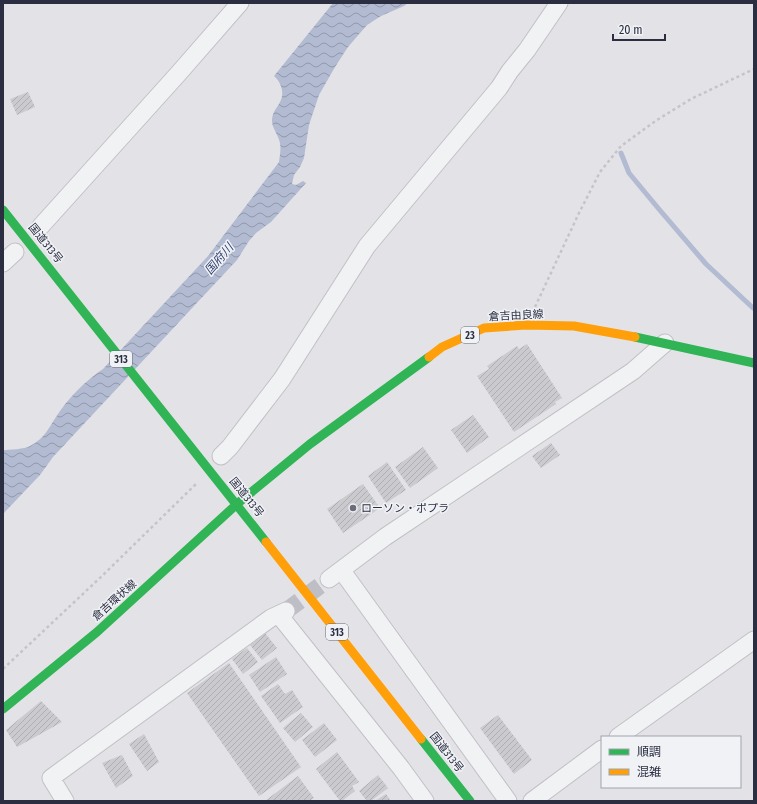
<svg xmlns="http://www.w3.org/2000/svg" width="757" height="804" viewBox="0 0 757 804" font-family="'Fira Sans Condensed','Noto Sans JP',sans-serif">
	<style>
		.water { fill: url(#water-waves) }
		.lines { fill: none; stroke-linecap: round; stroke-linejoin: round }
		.stream { stroke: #b2bbd1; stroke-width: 5 }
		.building { fill: url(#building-hatch) }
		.street-tunnel { stroke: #bebfc6; stroke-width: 17; stroke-dasharray: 17 8; stroke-linecap: butt }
		.street-casing { stroke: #c1c1c5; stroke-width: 19 }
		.path { stroke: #c4c4c9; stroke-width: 2.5; stroke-dasharray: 3 3; stroke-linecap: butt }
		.street { stroke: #f1f2f4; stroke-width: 17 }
		.fast { stroke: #30b455; stroke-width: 9 }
		.slow { stroke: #ff9f0a; stroke-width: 9 }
		.poi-dot { fill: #6b6d7a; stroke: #f0f2f6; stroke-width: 1.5 }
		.labels { text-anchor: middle; stroke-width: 3; stroke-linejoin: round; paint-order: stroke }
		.shield { fill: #f0f2f6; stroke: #656977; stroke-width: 1 }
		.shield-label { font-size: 10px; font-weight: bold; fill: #2a2e40 }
		.street-label { font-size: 11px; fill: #2a2e40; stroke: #f0f2f6 }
		.poi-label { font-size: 11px; fill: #2a2e40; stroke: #f0f2f6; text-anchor: start }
		.water-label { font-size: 12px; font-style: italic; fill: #364572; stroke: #f0f2f6 }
	</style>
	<defs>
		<pattern id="water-waves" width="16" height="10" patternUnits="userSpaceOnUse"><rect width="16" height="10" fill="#b2bbd1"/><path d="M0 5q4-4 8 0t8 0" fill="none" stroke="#9198ab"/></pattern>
		<pattern id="building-hatch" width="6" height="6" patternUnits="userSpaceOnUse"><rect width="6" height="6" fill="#cbcbcf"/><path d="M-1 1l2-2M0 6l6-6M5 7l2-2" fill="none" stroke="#aeafb3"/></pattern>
	</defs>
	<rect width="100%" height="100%" fill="#e3e3e7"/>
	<path class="water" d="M333,3H408L404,6L381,16L367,25L348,47L335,67L319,95L309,125L304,158L300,167L294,175L292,184L296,185L303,181L306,183L271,222L256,233L249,241L237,260L53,457L40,475L3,514V450C9,450 25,449 30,446C45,438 48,429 56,417C68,398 85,381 103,369L208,256L279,162C280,155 281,149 280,143C278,134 271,127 272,119C273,111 277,108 280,102C285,93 281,82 274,76Z"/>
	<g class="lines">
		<path class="stream" d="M621,153L629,173L658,208L706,264L753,308"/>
	</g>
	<path class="building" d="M28,92L35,107L17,115L10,99Z
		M527,344L562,398L555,402L556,404L514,432L477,376L489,369L487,366L517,346L519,349Z
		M473,415L489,437L467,453L451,430Z
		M551,443L560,455L541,468L532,456Z
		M423,447L438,468L410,488L395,467Z
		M387,462L406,490L386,503L368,476Z
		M363,484L380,508L343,533L327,509Z
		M265,633L277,648L262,660L250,645Z
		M247,648L258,662L243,674L232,659Z
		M276,657L287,674L260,692L249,675Z
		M229,663L301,767L259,796L187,693Z
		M278,684L285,694L292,690L303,707L280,723L261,696Z
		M41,701L62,722L17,747L6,730Z
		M301,713L313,727L295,742L283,728Z
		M498,715L532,760L514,774L480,728Z
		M324,723L337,740L315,757L302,740Z
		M144,734L159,762L147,771L129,744Z
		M337,752L359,782L352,786L355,791L342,801H340L316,769Z
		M122,755L133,776L116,788L102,763Z
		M378,775L388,788L371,801H367L359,791Z
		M298,776L314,798L309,801H265Z
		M386,794L391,801H375Z"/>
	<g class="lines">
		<path class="street-tunnel" d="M286,611L329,579"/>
		<g class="street-casing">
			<path id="street" d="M41,226L178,74L240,3
				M3,263L15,252
				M221,456L230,447L282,379L367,246L499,88L510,71L527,50L559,3
				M342,571L508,801
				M329,579L385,537L633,371L665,343
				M279,615L401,768L425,801
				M618,737L754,640
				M65,801L51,778L271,618L286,611
				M532,801L602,749"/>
		</g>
		<path class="path" d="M535,307L579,213L600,172L621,146L657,120L691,99L754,69
			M3,669L102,576L196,484"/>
		<use href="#street" class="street"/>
		<path class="fast" d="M3,210L266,542
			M635,337L754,363
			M237,504L310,444L429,357
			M3,709L97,632L237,504
			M421,739L470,801"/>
		<path class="slow" d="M429,357L442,347L484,328L526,325L574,326L635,337
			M266,542L421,739"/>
	</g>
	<circle class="poi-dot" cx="353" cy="508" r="4"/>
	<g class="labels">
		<g class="shield">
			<rect x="461" y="327" width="18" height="16" rx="3"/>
			<rect x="110" y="351" width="22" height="16" rx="3"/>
			<rect x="326" y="624" width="22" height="16" rx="3"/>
		</g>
		<g class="shield-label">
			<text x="470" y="339">23</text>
			<text x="121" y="363">313</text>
			<text x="337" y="636">313</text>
		</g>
		<g class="street-label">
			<text transform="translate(46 243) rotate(51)" y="4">国道313号</text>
			<text transform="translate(516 315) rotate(-3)" y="4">倉吉由良線</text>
			<text transform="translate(247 497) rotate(51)" y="4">国道313号</text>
			<text transform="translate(114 600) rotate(-42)" y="4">倉吉環状線</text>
			<text transform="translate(447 752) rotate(52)" y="4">国道313号</text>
		</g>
		<g class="poi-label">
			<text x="361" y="512">ローソン・ポプラ</text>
		</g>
		<g class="water-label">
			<text transform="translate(219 259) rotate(-49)" y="4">国府川</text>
		</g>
	</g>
	<rect width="757" height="804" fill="none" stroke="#2a2e40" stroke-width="8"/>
	<rect x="601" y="736" width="140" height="52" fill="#f0f2f6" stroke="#a1a4ad"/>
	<rect x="609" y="749" width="20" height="6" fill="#30b455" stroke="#a1a4ad"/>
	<text x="637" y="756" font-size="12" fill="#2a2e40">順調</text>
	<rect x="609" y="769" width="20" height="6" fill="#ff9f0a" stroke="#a1a4ad"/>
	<text x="637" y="776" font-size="12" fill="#2a2e40">混雑</text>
	<path d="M613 34v6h52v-6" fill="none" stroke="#2a2e40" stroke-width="2"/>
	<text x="619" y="34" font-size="12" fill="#2a2e40" stroke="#f0f2f6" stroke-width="3" paint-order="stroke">20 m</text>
</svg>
